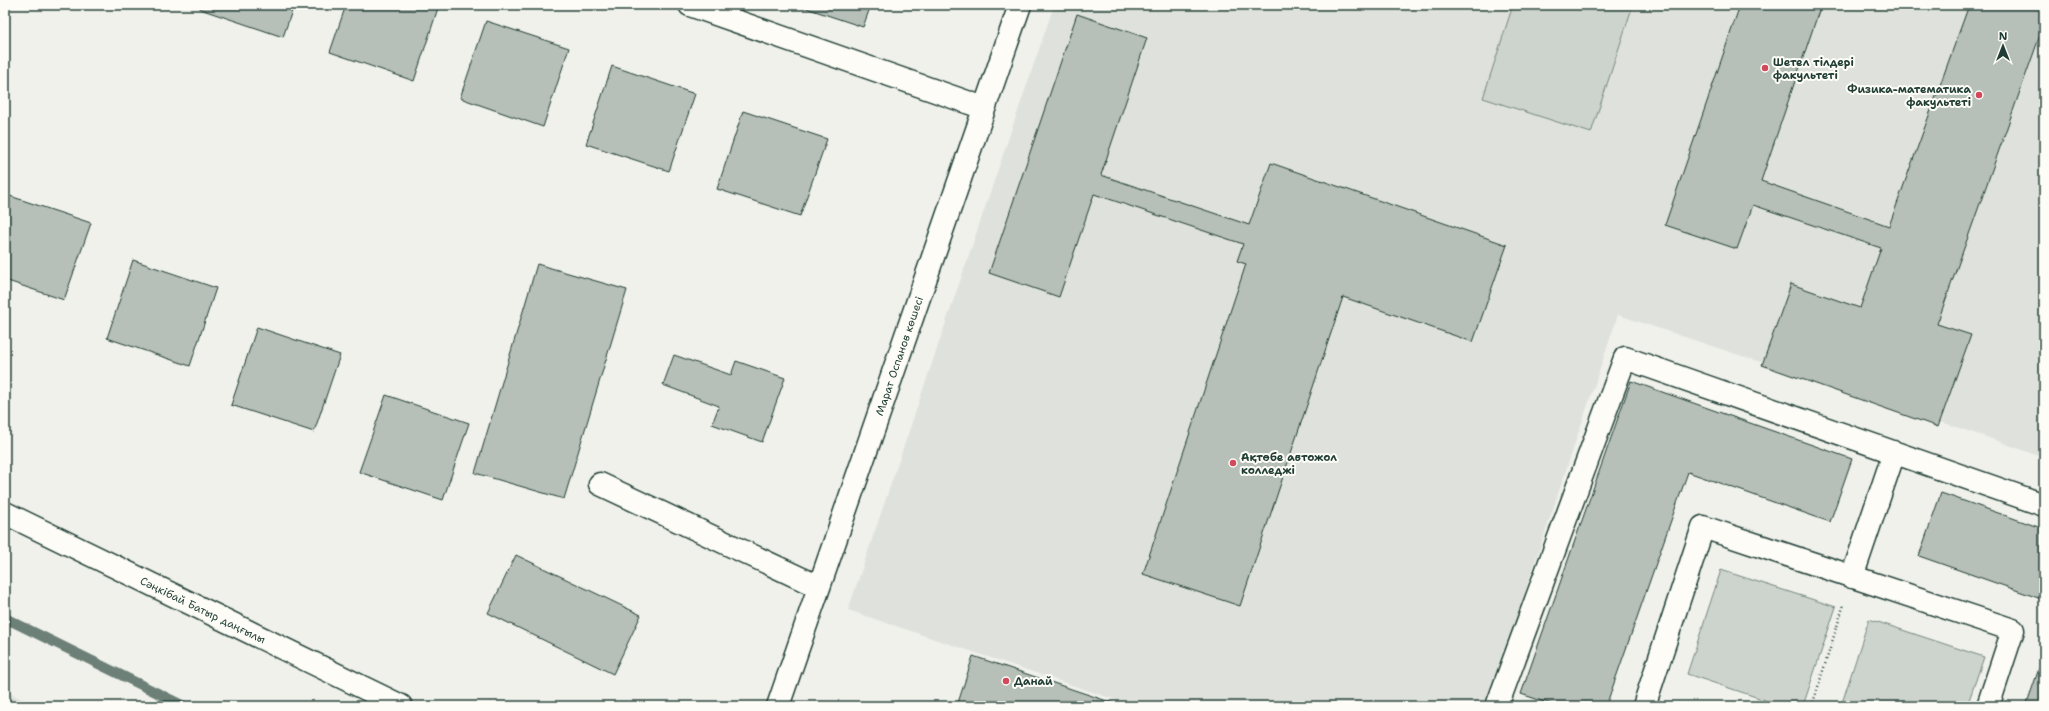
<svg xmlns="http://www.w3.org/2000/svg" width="2049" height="711" viewBox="0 0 2049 711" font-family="'Shantell Sans',sans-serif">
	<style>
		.built { fill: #dfe2dc }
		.green { fill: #cdd3cd; stroke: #768880 }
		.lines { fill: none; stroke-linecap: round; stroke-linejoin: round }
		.stream { stroke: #6c8077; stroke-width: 10 }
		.building { fill: #b6bfb8; stroke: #1f3d34 }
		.minor-casing { stroke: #1f3d34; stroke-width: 25 }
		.major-casing { stroke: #1f3d34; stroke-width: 25 }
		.path { stroke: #1f3d34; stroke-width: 2.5; stroke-dasharray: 1 3; stroke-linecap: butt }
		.minor { stroke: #fdfcf7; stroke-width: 22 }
		.major { stroke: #fdfcf7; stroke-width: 22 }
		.poi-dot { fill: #d1495b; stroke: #fdfcf7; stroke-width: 1.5 }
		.labels { text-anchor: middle; stroke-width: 4; stroke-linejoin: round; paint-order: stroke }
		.poi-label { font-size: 11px; font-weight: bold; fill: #1f3d34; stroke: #fdfcf7; text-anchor: start }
		.street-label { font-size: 11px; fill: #1f3d34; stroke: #fdfcf7 }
	</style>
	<rect width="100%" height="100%" fill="#f0f1eb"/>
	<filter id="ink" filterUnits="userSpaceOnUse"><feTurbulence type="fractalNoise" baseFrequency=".025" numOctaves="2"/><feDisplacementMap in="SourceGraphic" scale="8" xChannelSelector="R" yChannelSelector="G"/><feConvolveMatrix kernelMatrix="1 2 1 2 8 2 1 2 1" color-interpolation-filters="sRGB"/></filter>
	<g filter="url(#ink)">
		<path class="built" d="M1054,5H2044V458L1998,441L1618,315L1487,706H1134L848,610Z
			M5,691L37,706H5Z"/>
		<path class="green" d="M1513,5H1633L1591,133L1483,98Z
			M1721,570L1836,607L1803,706H1783L1687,674Z
			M1869,619L1984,657L1967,706H1841Z"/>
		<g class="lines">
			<path class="stream" d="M5,618L184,706"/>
		</g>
		<path class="building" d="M201,5H294L283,37L200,9Z
			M346,5H439L414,81L330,52Z
			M797,5H871L863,27Z
			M1740,5H1821L1761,181L1889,226L1969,5H2044V24L1937,324L1971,335L1938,427L1762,365L1791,284L1860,308L1881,248L1753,205L1737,249L1665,225Z
			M1077,14L1147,38L1101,175L1249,225L1271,163L1507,245L1473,342L1343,297L1240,606L1143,574L1246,264L1237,261L1243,244L1094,194L1059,297L989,273Z
			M486,21L569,48L543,127L460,98Z
			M612,66L695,94L669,171L586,144Z
			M743,111L827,139L800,216L717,189Z
			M7,195L91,223L64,300L5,280V201Z
			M133,260L216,288L190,366L107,338Z
			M537,264L627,290L564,499L475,473Z
			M257,327L340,355L314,432L231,405Z
			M674,355L731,375L736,361L785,378L762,442L712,424L719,406L663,385Z
			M1631,381L1852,459L1830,522L1688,472L1606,706H1557L1521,694Z
			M386,395L469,423L443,500L359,472Z
			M1941,493L2044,529V600L1919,556Z
			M516,555L641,615L613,674L488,613Z
			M2044,654V706H2026Z
			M973,656L1122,706H957Z"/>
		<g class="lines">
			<g class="minor-casing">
				<path id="minor" d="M690,5L984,108
					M600,484L819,587
					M1852,577L1894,453
					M778,706L1020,5
					M1497,706L1625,358L2044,505
					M1644,706L1703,527L2013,630L1988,706"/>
			</g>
			<g class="major-casing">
				<path id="major" d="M5,513L401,706"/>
			</g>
			<path class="path" d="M1812,706L1844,604"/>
			<use href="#minor" class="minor"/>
			<use href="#major" class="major"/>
		</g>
	</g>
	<g class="poi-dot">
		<circle cx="1765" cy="68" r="4"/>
		<circle cx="1979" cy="95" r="4"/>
		<circle cx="1233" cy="463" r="4"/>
		<circle cx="1006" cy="681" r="4"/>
	</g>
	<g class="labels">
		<g class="poi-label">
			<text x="1773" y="66">Шетел тілдері<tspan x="1773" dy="13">факультеті</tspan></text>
			<text x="1971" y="93" text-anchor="end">Физика-математика<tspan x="1971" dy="13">факультеті</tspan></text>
			<text x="1241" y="461">Ақтөбе автожол<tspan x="1241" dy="13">колледжі</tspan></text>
			<text x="1014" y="685">Данай</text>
		</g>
		<g class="street-label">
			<text transform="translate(899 356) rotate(-71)" y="4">Марат Оспанов көшесі</text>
			<text transform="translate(203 610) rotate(26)" y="4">Сәңкібай Батыр даңғылы</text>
		</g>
	</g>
	<rect width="2049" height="711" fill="none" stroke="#fdfcf7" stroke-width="20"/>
	<rect x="10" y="10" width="2029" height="691" fill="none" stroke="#1f3d34" stroke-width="1.5" filter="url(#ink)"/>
	<g transform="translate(2003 46)" stroke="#fdfcf7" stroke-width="3" paint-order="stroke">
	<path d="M0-3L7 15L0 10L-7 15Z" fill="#1f3d34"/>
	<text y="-6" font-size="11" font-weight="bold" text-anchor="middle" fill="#1f3d34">N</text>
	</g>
</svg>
